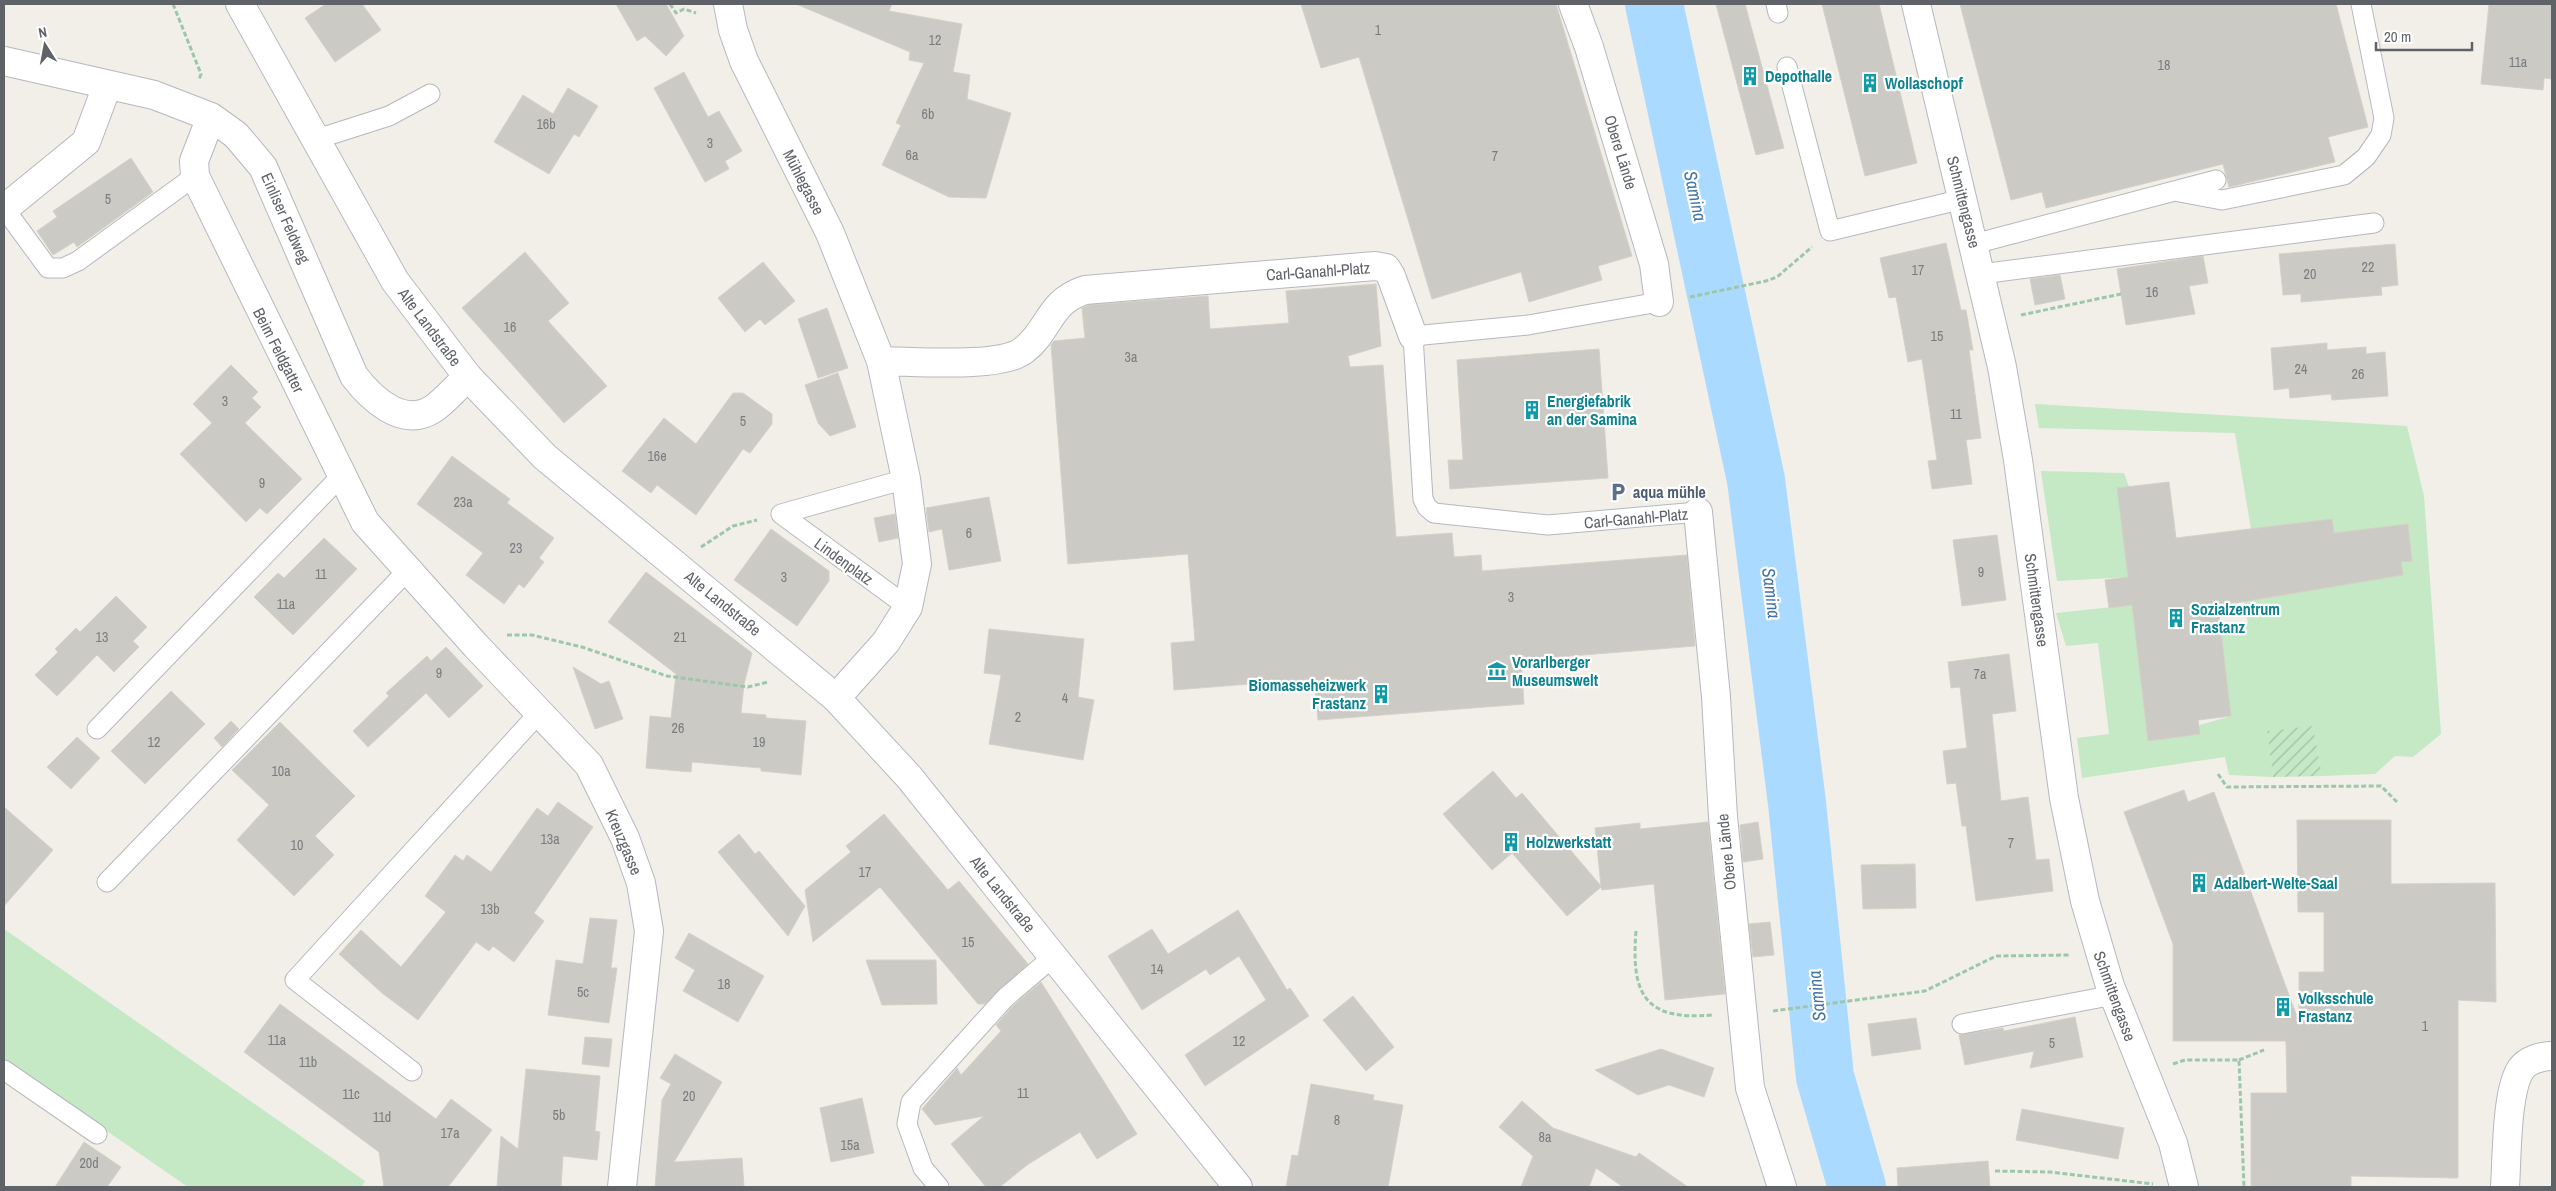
<svg xmlns="http://www.w3.org/2000/svg" width="2556" height="1191" viewBox="0 0 2556 1191" font-family="'Archivo Narrow',sans-serif">
	<style>
		.grass { fill: #c5e8c5 }
		.garden { fill: url(#garden-furrows) }
		.lines { fill: none; stroke-linecap: round; stroke-linejoin: round }
		.river { stroke: #aadaff; stroke-width: 58 }
		.building { fill: #cccac5; stroke: #d6d1c6 }
		.service-casing { stroke: #b5b8bc; stroke-width: 21 }
		.minor-casing { stroke: #b5b8bc; stroke-width: 30 }
		.secondary-casing { stroke: #b6babf; stroke-width: 30 }
		.path { stroke: #9cc7a9; stroke-width: 3; stroke-dasharray: 5 2.5; stroke-linecap: butt }
		.service { stroke: #fff; stroke-width: 19 }
		.minor { stroke: #fff; stroke-width: 28 }
		.secondary { stroke: #fff; stroke-width: 28 }
		.labels { text-anchor: middle; stroke-width: 4.5; stroke-linejoin: round; paint-order: stroke }
		.number-label { font-size: 14px; fill: #7a7d7f }
		.culture-label { font-size: 16px; font-weight: bold; fill: #0d838f; stroke: #fff; text-anchor: start }
		.street-label { font-size: 16px; fill: #5f6368; stroke: #fff }
		.service-label { font-size: 16px; font-weight: bold; fill: #4e5e75; stroke: #fff; text-anchor: start }
		.water-label { font-size: 18px; font-style: italic; fill: #4174aa; stroke: #fff }
	</style>
	<defs>
		<pattern id="garden-furrows" width="10" height="10" patternUnits="userSpaceOnUse" patternTransform="scale(1.25)"><rect width="10" height="10" fill="#c5e8c5"/><path d="M-1 1l2-2M0 10L10 0M9 11l2-2" fill="none" stroke="#a3c0a4"/></pattern>
	</defs>
	<rect width="100%" height="100%" fill="#f1efe8"/>
	<path class="grass" d="M2035,404L2407,426L2424,496L2441,734L2413,757L2395,756L2375,774L2322,776L2313,727L2267,731L2273,777L2229,775L2225,757L2082,778L2077,738L2109,734L2098,643L2066,646L2056,613L2132,605L2148,740L2231,716L2220,628L2248,624L2244,601L2403,575L2401,562L2412,560L2408,524L2334,533L2332,520L2251,529L2235,433L2039,428Z
		M2041,471L2124,473L2129,487L2118,488L2128,577L2057,581Z
		M4,929L365,1181L362,1187H188L4,1060Z"/>
	<path class="garden" d="M2313,726L2322,776L2273,777L2267,731Z"/>
	<g class="lines">
		<path class="river" d="M1654,4L1756,480L1797,803L1825,1077L1857,1187"/>
	</g>
	<path class="building" d="M326,4H362L381,30L335,62L305,18Z
		M616,4H666L684,36L666,56L645,36L637,41Z
		M796,4H892L889,11L962,24L953,72L970,75L967,99L1011,113L986,198L949,197L882,165L901,125L896,123L924,63L909,60L910,52Z
		M1301,4H1556L1632,256L1598,266L1602,280L1529,302L1521,272L1432,299L1359,57L1321,68Z
		M1716,4H1745L1784,148L1756,155Z
		M1822,4H1879L1917,163L1865,176Z
		M1960,4H2336L2368,127L2328,137L2335,162L2229,187L2223,164L2046,208L2042,192L2011,200Z
		M2489,4H2552V79L2544,78L2543,90L2481,84Z
		M684,72L708,117L719,111L742,151L725,161L729,169L705,182L654,88Z
		M568,88L598,106L579,137L574,134L549,174L494,142L523,95L553,114Z
		M131,158L153,192L77,247L74,242L53,255L37,231L57,217L53,211Z
		M1946,243L1961,310H1966L1973,350H1969L1981,438L1966,440L1972,484L1932,489L1928,461L1937,460L1922,359L1908,362L1896,297L1889,298L1880,258Z
		M2395,244L2398,285L2381,287L2382,295L2301,302V294L2283,295L2279,254Z
		M525,252L569,303L548,321L607,386L564,423L462,308Z
		M2203,256L2208,283L2189,286L2195,314L2126,325L2117,269Z
		M763,262L795,301L765,325L760,319L745,332L718,298Z
		M2060,275L2065,299L2035,305L2030,279Z
		M1376,284L1381,346L1348,356L1350,367L1383,365L1396,537L1452,533L1454,557L1481,555L1482,571L1687,555L1695,646L1521,660L1524,704L1318,720L1314,679L1174,690L1171,643L1195,641L1188,554L1068,564L1051,345L1054,341L1085,338L1082,308L1089,305L1208,296L1210,329L1289,323L1286,291Z
		M827,308L848,368L818,378L798,319Z
		M2327,343V350L2366,347V354L2385,352L2388,396L2332,400L2331,394L2290,398L2289,388L2274,390L2271,348Z
		M1599,349L1608,478L1450,489L1448,460H1463L1457,360Z
		M231,365L258,392L252,398L261,407L245,423L302,479L267,514L260,508L246,522L180,454L212,423L193,404Z
		M838,373L856,427L830,436L818,423L805,385Z
		M733,393H743L772,414V424L750,453L743,449L696,515L657,485L651,493L622,471L664,418L696,444Z
		M452,456L510,499L507,503L554,538L539,558L544,562L524,588L519,584L504,604L466,575L483,553L417,504Z
		M2169,482L2176,538L2332,519L2334,533L2408,524L2412,561L2401,562L2403,575L2218,606L2231,716L2198,720L2200,734L2148,741L2132,605L2109,608L2105,580L2128,577L2117,488Z
		M989,497L1001,561L949,570L942,529L929,532L926,508Z
		M895,514L898,538L879,542L874,518Z
		M771,529L829,571V581L797,626L734,580Z
		M1997,535L2006,600L1962,606L1953,540Z
		M324,538L357,569L293,635L254,597L278,573L284,578Z
		M646,572L752,653L744,684L741,713L766,715V718L806,721L801,775L761,771V768L692,762L691,772L646,768L650,716L671,718L676,674L608,622Z
		M116,596L147,627L133,641L139,647L114,672L97,655L57,696L35,675L58,652L55,649L76,628L80,632Z
		M989,629L1084,639L1078,697L1094,700L1083,760L989,744L1001,675L984,673Z
		M446,647L483,686L449,718L426,693L368,747L353,731L389,696L386,693L427,656L431,661Z
		M2009,654L2016,711L1992,714L2001,801L2028,797L2036,860L2049,859L2053,891L1976,901L1966,826H1962L1956,783L1947,784L1943,751L1967,748L1960,687L1951,688L1948,662Z
		M573,667L601,684L609,681L623,719L595,729Z
		M171,691L205,724L145,784L111,751Z
		M231,721L239,729L222,747L214,738Z
		M280,722L355,796L315,836L334,855L294,896L237,840L269,805L232,770Z
		M77,737L100,758L71,789L47,767Z
		M1493,771L1516,798L1522,793L1601,886L1595,828L1640,823V829L1708,822L1725,994L1665,1000L1654,884L1602,890L1601,887L1567,916L1512,853L1492,870L1443,814Z
		M2184,790L2188,802L2214,792L2299,1022V972H2324V912H2298L2297,820H2391V884L2495,883L2496,1002L2458,1000V1178L2351,1176V1187H2251V1093H2287L2286,1041H2173V944L2124,812Z
		M558,802L593,827L534,913L544,921L514,962L493,946L489,951L476,942L418,1020L382,993L339,954L361,930L401,967L446,912L425,896L455,855L463,861L467,855L491,872L537,808L548,816Z
		M4,807L53,850L4,906Z
		M884,814L948,890L959,881L1028,964L985,1004H978L880,887L813,942L805,890L851,852L846,846Z
		M1758,822L1763,859L1743,862L1740,825Z
		M739,834L755,854L759,851L805,906L788,936L718,852Z
		M1915,864L1916,908L1863,909L1861,865Z
		M1238,910L1287,990L1290,988L1309,1016L1205,1086L1185,1055L1266,1000L1239,956L1210,975L1206,969L1142,1010L1108,956L1152,929L1168,954Z
		M590,918L617,920L611,968H617L609,1023L548,1015L556,960L583,964Z
		M1770,922L1774,955L1753,957L1749,924Z
		M689,933L764,976L738,1022L683,991L695,970L675,958Z
		M866,960H936L937,1004L882,1005Z
		M1041,982L1137,1134L1097,1159L1080,1132L1027,1165L1000,1187H986L951,1144L984,1116L935,1125L922,1109L957,1068L961,1075L1001,1031L996,1025L1013,1006Z
		M1353,996L1394,1047L1366,1071L1323,1020Z
		M280,1004L436,1119L451,1099L492,1130L448,1187H384L379,1152L244,1052Z
		M2075,1017L2083,1057L2030,1068L2034,1051L1965,1065L1959,1035L2003,1028L2004,1031Z
		M1916,1018L1921,1049L1872,1056L1868,1024Z
		M585,1037L612,1039L609,1067L582,1064Z
		M1661,1049L1714,1068L1704,1097L1669,1085L1638,1095L1595,1070Z
		M675,1054L722,1082L674,1162L742,1158L744,1187H655L662,1100L671,1084L660,1078Z
		M526,1069L600,1076L595,1131L600,1132L597,1160L563,1156L561,1187H497L501,1136L518,1149Z
		M1311,1084L1374,1095L1373,1100L1403,1105L1388,1187H1286L1292,1155L1298,1156Z
		M862,1098L874,1153L831,1162L820,1108Z
		M1522,1101L1553,1128L1636,1157L1639,1153L1688,1187H1623L1596,1168L1589,1187H1521L1533,1156L1499,1127Z
		M2022,1109L2124,1128L2118,1159L2016,1140Z
		M84,1142L121,1167L107,1187H55Z
		M1988,1161L1990,1187H1898L1897,1168Z"/>
	<g class="lines">
		<g class="service-casing">
			<path id="service" d="M1776,4L1778,13
				M1787,67L1830,231L1963,199
				M317,139L389,116L430,94
				M2174,191L2222,200L2344,175L2366,157L2381,135L2384,118L2361,4
				M4,208L48,268H63L78,261L195,176
				M1974,244L2216,180
				M1981,274L2374,223
				M1659,302L1528,325L1413,336L1423,499L1427,507L1434,513L1548,525L1698,512
				M906,479L781,514L908,607
				M97,729L342,475
				M107,882L408,570
				M1962,1024L2114,995
				M4,1070L97,1134
				M412,1071L295,980L539,713
				M939,1187L923,1168L907,1124L911,1102L1005,998L1053,957"/>
		</g>
		<g class="minor-casing">
			<path id="minor" d="M728,4L733,30L744,61L830,233L881,361L906,479L917,564L908,607L886,642L836,698
				M1573,4L1589,47L1654,264L1659,302
				M1916,4L2002,367L2018,460L2064,798L2085,901L2110,986L2173,1143L2184,1187
				M4,61L154,95L211,117L236,135L263,167L354,376C370,397 402,429 433,409C445,401 456,387 468,377
				M211,117L194,161L195,176L365,522L476,646L589,765L625,838L641,883L649,931L622,1187
				M4,209L86,142L107,86
				M881,361C913,361 1001,369 1024,350C1050,330 1048,302 1085,290L1375,266L1386,268L1391,276L1413,336
				M1698,512L1716,697L1723,817L1750,1088L1782,1187
				M2505,1187C2507,1159 2506,1091 2521,1069C2527,1060 2542,1056 2552,1056"/>
		</g>
		<g class="secondary-casing">
			<path id="secondary" d="M240,4L395,281L468,377L545,457L836,698L909,777L1238,1187"/>
		</g>
		<path class="path" d="M173,4L201,74L199,80
			M670,4L676,13L684,9L696,13
			M1690,297L1766,281L1777,277L1812,247
			M2021,315L2121,294
			M701,547L733,526L757,520
			M507,635H532L582,647L667,676L748,687L768,682
			M2218,774L2227,787L2381,786L2397,802
			M1636,931C1631,994 1644,1021 1712,1015
			M1773,1011L1925,991L1996,956L2070,955
			M2239,1060L2264,1050
			M2173,1064L2185,1060H2239L2244,1187
			M1995,1171L2050,1172L2153,1184"/>
		<use href="#service" class="service"/>
		<use href="#minor" class="minor"/>
		<use href="#secondary" class="secondary"/>
	</g>
	<defs>
		<g id="building-bare" transform="scale(1.5)"><path d="M-4-6H4V6H1V3H-1V6H-4ZM-2.5-4.3h1.7v1.8h-1.7ZM.8-4.3h1.7v1.8H.8ZM-2.5-1h1.7V.8h-1.7ZM.8-1h1.7V.8H.8Z" fill="#0f9aa8" stroke="#fff" stroke-width="2.5" paint-order="stroke"/></g>
		<g id="parking-bare" transform="scale(1.5)"><path d="M-3.5-5.5H1a3.5 3.5 0 0 1 0 7H-1V5.5H-3.5ZM-1-3.4V-.6H.8a1.4 1.4 0 0 0 0-2.8Z" fill="#5c6f8a" stroke="#fff" stroke-width="2.5" paint-order="stroke"/></g>
		<g id="museum-bare" transform="scale(1.5)"><path d="M0-6L6-3V-2H-6V-3ZM-5-1h2V3h-2ZM-1-1h2V3h-2ZM3-1h2V3H3ZM-6 4H6V6H-6Z" fill="#0f9aa8" stroke="#fff" stroke-width="2.5" paint-order="stroke"/></g>
	</defs>
	<g fill-rule="evenodd">
		<use href="#building-bare" x="1750" y="76"/>
		<use href="#building-bare" x="1870" y="83"/>
		<use href="#building-bare" x="1532" y="410"/>
		<use href="#parking-bare" x="1618" y="492"/>
		<use href="#building-bare" x="2176" y="618"/>
		<use href="#museum-bare" x="1497" y="671"/>
		<use href="#building-bare" x="1381" y="694"/>
		<use href="#building-bare" x="1511" y="842"/>
		<use href="#building-bare" x="2199" y="883"/>
		<use href="#building-bare" x="2283" y="1007"/>
	</g>
	<g class="labels">
		<g class="number-label">
			<text x="1378" y="35">1</text>
			<text x="935" y="45">12</text>
			<text x="2518" y="67">11a</text>
			<text x="2164" y="70">18</text>
			<text x="928" y="119">6b</text>
			<text x="546" y="129">16b</text>
			<text x="710" y="148">3</text>
			<text x="912" y="160">6a</text>
			<text x="1495" y="161">7</text>
			<text x="108" y="204">5</text>
			<text x="2368" y="272">22</text>
			<text x="1918" y="275">17</text>
			<text x="2310" y="279">20</text>
			<text x="2152" y="297">16</text>
			<text x="510" y="332">16</text>
			<text x="1937" y="341">15</text>
			<text x="1131" y="362">3a</text>
			<text x="2301" y="374">24</text>
			<text x="2358" y="379">26</text>
			<text x="225" y="406">3</text>
			<text x="1956" y="419">11</text>
			<text x="743" y="426">5</text>
			<text x="657" y="461">16e</text>
			<text x="262" y="488">9</text>
			<text x="463" y="507">23a</text>
			<text x="969" y="538">6</text>
			<text x="516" y="553">23</text>
			<text x="1981" y="577">9</text>
			<text x="321" y="579">11</text>
			<text x="784" y="582">3</text>
			<text x="1511" y="602">3</text>
			<text x="286" y="609">11a</text>
			<text x="102" y="642">13</text>
			<text x="680" y="642">21</text>
			<text x="439" y="678">9</text>
			<text x="1980" y="679">7a</text>
			<text x="1065" y="703">4</text>
			<text x="1018" y="722">2</text>
			<text x="678" y="733">26</text>
			<text x="154" y="747">12</text>
			<text x="759" y="747">19</text>
			<text x="281" y="776">10a</text>
			<text x="550" y="844">13a</text>
			<text x="2011" y="848">7</text>
			<text x="297" y="850">10</text>
			<text x="865" y="877">17</text>
			<text x="490" y="914">13b</text>
			<text x="968" y="947">15</text>
			<text x="1157" y="974">14</text>
			<text x="724" y="989">18</text>
			<text x="583" y="997">5c</text>
			<text x="2425" y="1031">1</text>
			<text x="277" y="1045">11a</text>
			<text x="1239" y="1046">12</text>
			<text x="2052" y="1048">5</text>
			<text x="308" y="1067">11b</text>
			<text x="1023" y="1098">11</text>
			<text x="351" y="1099">11c</text>
			<text x="689" y="1101">20</text>
			<text x="559" y="1120">5b</text>
			<text x="382" y="1122">11d</text>
			<text x="1337" y="1125">8</text>
			<text x="450" y="1138">17a</text>
			<text x="1545" y="1142">8a</text>
			<text x="850" y="1150">15a</text>
			<text x="89" y="1168">20d</text>
		</g>
		<g class="culture-label">
			<text x="1765" y="82">Depothalle</text>
			<text x="1885" y="89">Wollaschopf</text>
			<text x="1547" y="407">Energiefabrik<tspan x="1547" dy="18">an der Samina</tspan></text>
			<text x="2191" y="615">Sozialzentrum<tspan x="2191" dy="18">Frastanz</tspan></text>
			<text x="1512" y="668">Vorarlberger<tspan x="1512" dy="18">Museumswelt</tspan></text>
			<text x="1366" y="691" text-anchor="end">Biomasseheizwerk<tspan x="1366" dy="18">Frastanz</tspan></text>
			<text x="1526" y="848">Holzwerkstatt</text>
			<text x="2214" y="889">Adalbert-Welte-Saal</text>
			<text x="2298" y="1004">Volksschule<tspan x="2298" dy="18">Frastanz</tspan></text>
		</g>
		<g class="street-label">
			<text transform="translate(1621 152) rotate(73)" y="6">Obere Lände</text>
			<text transform="translate(804 182) rotate(63)" y="6">Mühlegasse</text>
			<text transform="translate(1964 202) rotate(76)" y="6">Schmittengasse</text>
			<text transform="translate(286 218) rotate(66)" y="6">Einliser Feldweg</text>
			<text transform="translate(1318 271) rotate(-4)" y="6">Carl-Ganahl-Platz</text>
			<text transform="translate(430 327) rotate(53)" y="6">Alte Landstraße</text>
			<text transform="translate(279 350) rotate(63)" y="6">Beim Feldgatter</text>
			<text transform="translate(1636 518) rotate(-5)" y="6">Carl-Ganahl-Platz</text>
			<text transform="translate(844 561) rotate(36)" y="6">Lindenplatz</text>
			<text transform="translate(2037 600) rotate(82)" y="6">Schmittengasse</text>
			<text transform="translate(723 603) rotate(39)" y="6">Alte Landstraße</text>
			<text transform="translate(624 842) rotate(67)" y="6">Kreuzgasse</text>
			<text transform="translate(1726 852) rotate(-96)" y="6">Obere Lände</text>
			<text transform="translate(1003 894) rotate(51)" y="6">Alte Landstraße</text>
			<text transform="translate(2115 996) rotate(70)" y="6">Schmittengasse</text>
		</g>
		<g class="service-label">
			<text x="1633" y="498">aqua mühle</text>
		</g>
		<g class="water-label">
			<text transform="translate(1695 196) rotate(78)" y="6">Samina</text>
			<text transform="translate(1771 593) rotate(83)" y="6">Samina</text>
			<text transform="translate(1817 996) rotate(-96)" y="6">Samina</text>
		</g>
	</g>
	<rect width="2556" height="1191" fill="none" stroke="#5f6368" stroke-width="10"/>
	<g transform="translate(45 45) rotate(349)" stroke="#ffffff" stroke-width="4" paint-order="stroke">
	<path d="M0-4L9 19L0 12L-9 19Z" fill="#5f6368"/>
	<text y="-8" font-size="14" font-weight="bold" text-anchor="middle" fill="#5f6368">N</text>
	</g>
	<path d="M2376 42v8h96v-8" fill="none" stroke="#5f6368" stroke-width="2.5"/>
	<text x="2384" y="42" font-size="15" fill="#5f6368" stroke="#ffffff" stroke-width="4" paint-order="stroke">20 m</text>
</svg>
